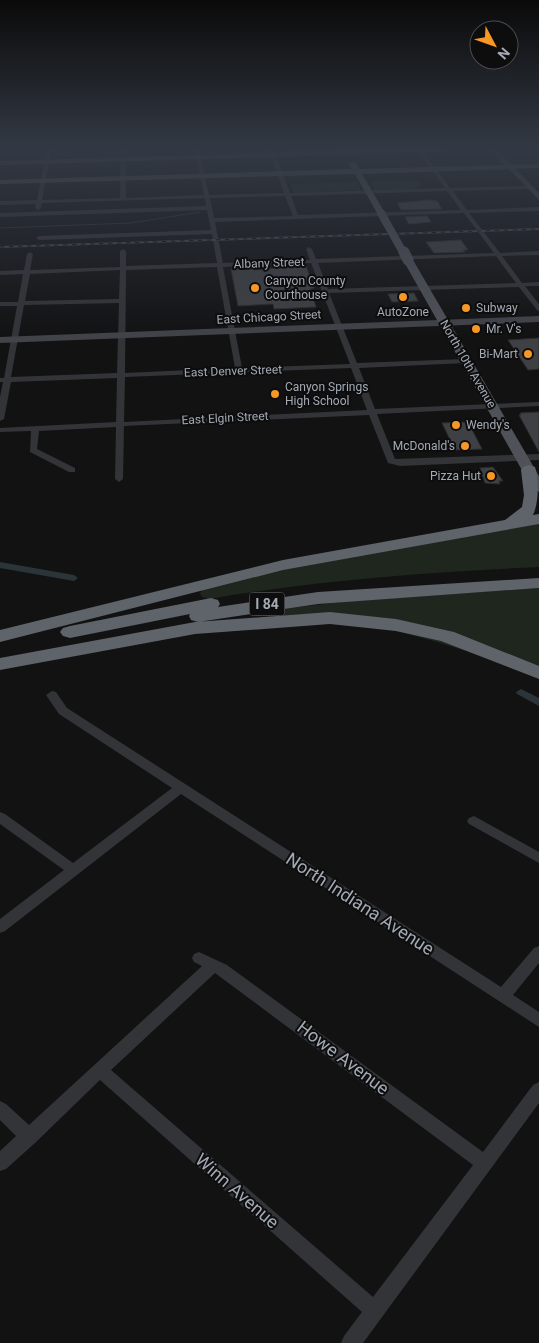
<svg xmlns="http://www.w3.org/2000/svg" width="539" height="1343" viewBox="0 0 539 1343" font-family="Roboto,sans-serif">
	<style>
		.green { fill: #1e261e }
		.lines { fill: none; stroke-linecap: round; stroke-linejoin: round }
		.stream { stroke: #2a3439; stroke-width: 1 }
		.canal { fill: #2a3439; fill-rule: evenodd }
		.building { fill: #3e4043; stroke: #2c2c2f }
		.street { fill: #333438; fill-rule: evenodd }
		.secondary { fill: #414349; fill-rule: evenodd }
		.primary { fill: #4f5258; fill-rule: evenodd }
		.highway { fill: #5f636a; fill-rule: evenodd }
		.rail-casing { stroke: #484a50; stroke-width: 2 }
		.rail { stroke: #0d0d0e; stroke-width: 1; stroke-dasharray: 4.5; stroke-linecap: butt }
		.primary-bridge-far1 { stroke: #4f5258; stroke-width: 8 }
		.primary-bridge { stroke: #4f5258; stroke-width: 11 }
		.poi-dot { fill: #f79726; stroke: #0d0d0e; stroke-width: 2 }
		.labels { text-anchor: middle; stroke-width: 4; stroke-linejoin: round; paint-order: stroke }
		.far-street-label { font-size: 12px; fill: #a3aab4; stroke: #0d0d0e }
		.far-poi-label { font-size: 12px; fill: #a3aab4; stroke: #0d0d0e; text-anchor: start }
		.shield { fill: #0d0d0e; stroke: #767b82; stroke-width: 1 }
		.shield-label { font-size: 14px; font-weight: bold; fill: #a3aab4 }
		.near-street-label { font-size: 18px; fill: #a3aab4; stroke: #0d0d0e }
	</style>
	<rect width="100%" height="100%" fill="#121213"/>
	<path class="green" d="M419,181L423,184L417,186L419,190L375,191L370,182Z
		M357,182L361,190L296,193L293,192L290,184Z
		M539,523V567C428,572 318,580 209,599L202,597L200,593L203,588L273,571Z
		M539,588V676C493,660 448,644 400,632C361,623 319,621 279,618L278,613L281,609L349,601Z"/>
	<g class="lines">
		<path class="stream" d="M0,228L131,223L200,212"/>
		<path class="canal" d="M0,562L74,575L78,578L74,581L0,568Z
			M521,689L539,698V706L517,694L516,692Z"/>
	</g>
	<path class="building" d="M428,200L437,201L442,209L401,210L397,203Z
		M427,216L431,222L409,224L405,217Z
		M461,240L468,250H463L465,252L434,253L426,242Z
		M306,266L314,288L310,289L316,307L274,309L273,304L238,306L231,269L253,268L254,270Z
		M414,293L418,301L392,302L388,294Z
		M539,338V369L528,370L508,340Z
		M539,412V452L519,415H521L520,413Z
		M468,422L482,449L455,450L442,423Z
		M493,467L503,481H499L500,484L485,483L480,468Z"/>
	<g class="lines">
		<path class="street" d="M47,150H51L42,200L120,198L121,150H125L126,198L204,195L195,150H199L209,195L284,193L269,150H274L290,193L445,188L417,150H422L450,188L530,186L528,189L453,191L467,210L539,207V211L469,213L500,253L539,251V255L502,256L522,283L539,282V286H525L539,304V311L537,310L519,287L329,293L357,363L466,359L470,361L466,363L359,368L375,409L539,402V406L377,414L395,459L539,454V460L400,466L388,463L369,415L124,426L123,479L119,482L115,479L116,427L39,431L37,449L75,468V472H69L30,452L31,431L0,432V428L116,422L117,378L11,382L4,419L0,421V397L3,382H0V378H4L17,306H0V302H18L23,274L0,275V271L24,270L27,254L30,252L33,254L30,270L120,267V251L123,249L126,251V266L217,263L212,234L39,240L36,238L39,236L211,230L207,210L0,217V213L206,206L205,198L42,203L41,208L38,210L35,208L36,204L0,205V201L37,200ZM447,191L461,210L298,215L291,196ZM285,196L293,216L214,218L210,198ZM464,213L494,253L316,259L312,249L309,247L306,249L310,260L223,263L215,222ZM496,256L516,283L328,289L318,263ZM311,263L350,364L242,368L223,267ZM217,267L235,368L125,373L126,270ZM120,270L119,299L25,301L30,274ZM119,303L117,373L11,377L24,305ZM351,368L367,410L124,422L125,377Z
			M52,691L56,692L67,708L501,987L534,948L539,946V963L513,995L539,1012V1027L181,794L5,931L0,933V919L64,870L0,824V812L5,814L73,863L172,788L59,714L46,695Z
			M474,816L539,852V863L469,824L467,821L469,818Z
			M199,952L227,965L483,1152L533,1085L539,1082V1103L363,1343H341L344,1336L362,1312L100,1080L35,1143L6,1169L0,1171V1151L16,1136L0,1120V1101L6,1104L29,1125L202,966L194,962L192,958L194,954ZM215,973L473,1165L373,1297L111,1070Z"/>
		<path class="secondary" d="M490,150H497L539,193V200Z
			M539,316V322L0,343V337Z"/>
		<path class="primary" d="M352,150H446L443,152L0,165V161Z
			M350,162H356L360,169L539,164V168L362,174L385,213L381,216L377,213L355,174L0,184V180L352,169L349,164Z
			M408,257L413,260L539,476V492L532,488L403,260Z"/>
		<path class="highway" d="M529,465L535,467C539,479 539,503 533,515L539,514V524L283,570L0,642V630L283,560L505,520L522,507L524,495L521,470L523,467Z
			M539,578V588L318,604L198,622L191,620L189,616L190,614L70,638L63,636L60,632L63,628L70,626L211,598L218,600L220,604L218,607L318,592Z
			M330,612L396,619L454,632L539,666V679L441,641L396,631L330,624L195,634L0,670V658L195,622Z"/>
		<g class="rail-casing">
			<path id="rail" d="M0,247L539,229"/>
		</g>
		<use href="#rail" class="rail"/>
		<path class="primary-bridge-far1" d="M381,213L404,254"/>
		<path class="primary-bridge" d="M404,252L408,260"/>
	</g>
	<linearGradient id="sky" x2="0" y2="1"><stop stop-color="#0a0a0a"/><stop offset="0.44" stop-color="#333944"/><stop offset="1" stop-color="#333944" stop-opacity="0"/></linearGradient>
	<rect width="539" height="338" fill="url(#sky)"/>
	<g class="poi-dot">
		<circle cx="255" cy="288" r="5"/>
		<circle cx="403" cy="297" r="5"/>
		<circle cx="466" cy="308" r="5"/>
		<circle cx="476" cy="329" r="5"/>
		<circle cx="528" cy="354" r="5"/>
		<circle cx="275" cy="394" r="5"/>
		<circle cx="456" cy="425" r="5"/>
		<circle cx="465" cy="446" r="5"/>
		<circle cx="491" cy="476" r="5"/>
	</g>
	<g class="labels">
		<g class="far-street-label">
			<text transform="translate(269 263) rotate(-2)" y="4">Albany Street</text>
			<text transform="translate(269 317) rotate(-3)" y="4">East Chicago Street</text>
			<text transform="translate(468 364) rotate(60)" y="4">North 10th Avenue</text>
			<text transform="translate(233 371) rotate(-2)" y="4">East Denver Street</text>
			<text transform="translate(225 418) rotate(-3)" y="4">East Elgin Street</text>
		</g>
		<g class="far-poi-label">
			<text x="265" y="285">Canyon County<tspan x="265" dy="14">Courthouse</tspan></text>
			<text x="476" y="312">Subway</text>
			<text x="403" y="316" text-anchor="middle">AutoZone</text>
			<text x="486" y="333">Mr. V's</text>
			<text x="518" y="358" text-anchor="end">Bi-Mart</text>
			<text x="285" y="391">Canyon Springs<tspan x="285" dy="14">High School</tspan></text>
			<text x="466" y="429">Wendy's</text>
			<text x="455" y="450" text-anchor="end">McDonald's</text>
			<text x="481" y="480" text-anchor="end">Pizza Hut</text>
		</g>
		<rect class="shield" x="249.5" y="592.5" width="35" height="23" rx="4"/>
		<g class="shield-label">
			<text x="267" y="609">I 84</text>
		</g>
		<g class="near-street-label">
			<text transform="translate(360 904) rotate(33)" y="6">North Indiana Avenue</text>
			<text transform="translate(343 1058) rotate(37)" y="6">Howe Avenue</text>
			<text transform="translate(237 1191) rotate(41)" y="6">Winn Avenue</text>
		</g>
	</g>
	<g transform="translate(494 45) rotate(131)"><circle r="24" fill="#0d0d0e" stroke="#494c50"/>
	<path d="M0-4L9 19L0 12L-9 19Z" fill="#f79726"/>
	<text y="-8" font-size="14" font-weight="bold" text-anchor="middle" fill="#a3aab4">N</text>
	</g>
</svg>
